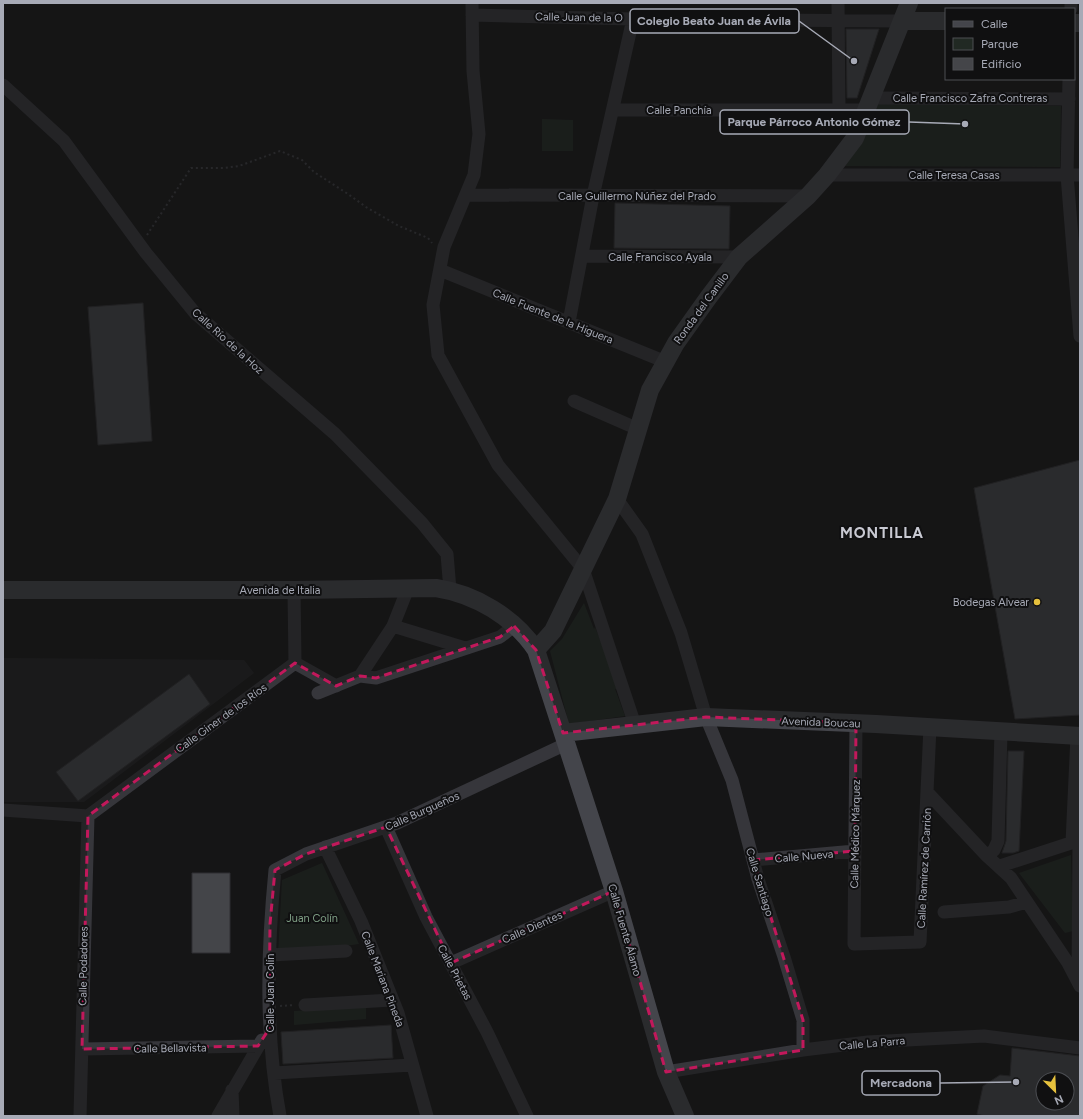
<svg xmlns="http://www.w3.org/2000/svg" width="1083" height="1119" viewBox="0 0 1083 1119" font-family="Figtree,sans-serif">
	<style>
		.built { fill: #212123 }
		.green { fill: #212923 }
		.building { fill: #444549; stroke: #2f2f32; fill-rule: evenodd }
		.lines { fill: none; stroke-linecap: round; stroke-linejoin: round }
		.path { stroke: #3c3d42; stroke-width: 2; stroke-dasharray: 2 3; stroke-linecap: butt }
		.street { stroke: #36363b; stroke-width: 13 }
		.secondary { stroke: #44454b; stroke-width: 18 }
		.marked { fill: none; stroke: #c2185b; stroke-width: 3; stroke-dasharray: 8 5; stroke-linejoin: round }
		.poi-dot { fill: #e6c13d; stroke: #101011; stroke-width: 1.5 }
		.labels { text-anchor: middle; stroke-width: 4; stroke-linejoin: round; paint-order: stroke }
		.street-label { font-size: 11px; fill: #a7aab6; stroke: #101011 }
		.poi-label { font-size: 11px; fill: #a7aab6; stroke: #101011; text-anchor: end }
		.park-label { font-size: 11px; fill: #7f9f85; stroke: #101011 }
		.district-label { font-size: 15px; font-weight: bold; letter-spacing: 1px; fill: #c8c9d2; stroke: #101011 }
		.leader { fill: none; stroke: #a7aab6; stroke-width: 1.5 }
		.callout-dot { fill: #a7aab6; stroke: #101011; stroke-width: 1.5 }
		.callout { fill: #101011; stroke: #a7aab6; stroke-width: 1.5 }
		.callout-label { font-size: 12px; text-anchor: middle; font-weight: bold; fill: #a7aab6 }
	</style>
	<rect width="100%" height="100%" fill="#151516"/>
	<path class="built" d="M3,658L244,660L254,673L84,802H3Z"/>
	<path class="green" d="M877,104L1061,106L1060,167L842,166Z
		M542,119L573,120V151H542Z
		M584,603L594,629L595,627L621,691L615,689L625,716L569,724L550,651L562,639Z
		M1071,855L1073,931L1065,933L1019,873Z
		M322,863L359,944L278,955L282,880Z
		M366,1007V1019L294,1025V1011Z"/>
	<path class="building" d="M846,29H879L857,98H847Z
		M615,203L730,206L729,249L614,248Z
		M143,303L152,441L98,445L88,307Z
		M1080,460V715L1015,719L974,488Z
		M189,674L210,704L78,801L56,772Z
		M1008,751H1024L1019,851L1013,853H1002L1006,841Z
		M192,873H230V953H192Z
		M391,1025L393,1058L283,1064L281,1032Z
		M1012,1048L1080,1056V1116H985L977,1114L983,1086L1000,1075L1010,1076ZM1043,1079H1067V1103H1043Z"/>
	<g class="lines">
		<path class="path" d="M147,235L191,168H223L239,166L280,151L302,160L314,172L348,194L366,207L399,226L428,238L432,243
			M280,1006L294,1005"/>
		<path class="street" d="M472,3L473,71L479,134L474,175L444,247L433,305L438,355L498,465L583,569L635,725
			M838,3L839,110
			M1071,9V3
			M472,15L633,19L902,21
			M1069,79L1067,175L1080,336
			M3,85L64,141L146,253L195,313L335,434L422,523L447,554L450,590
			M870,98L1069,99
			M613,110H866
			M827,175H1080
			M466,195L808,196
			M582,256L739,257
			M440,270L666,362
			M569,322L593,196L633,19
			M574,401L638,429
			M617,499L642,534L681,633L706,717L732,780L758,879L784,957L803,1020V1050
			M408,588L393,626L360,676L376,678L500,637L514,626
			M393,626L465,648
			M295,663L336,686
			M318,693L360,676
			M856,723L854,944L920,942L930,727
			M927,792L987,856L1011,878L1068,963L1080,986
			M3,810L88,816
			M88,816L295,663L294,590
			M386,827L426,917L487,1032L527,1116
			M1072,843L1077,736
			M325,847L361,921L398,1013L427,1116
			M987,856L994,850L998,841L1001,732
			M753,860L855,851
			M1000,866L1080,840
			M944,912L1009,907L1027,902
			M270,955L346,951
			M451,963L614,891
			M1078,980L1079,841
			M305,1005L392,1000
			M82,1049L258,1046
			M666,1072L803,1050L868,1042L984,1036L1080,1048
			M274,1073L412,1065
			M232,1090L233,1116
			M80,1116L88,816
			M218,1116L262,1040
			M280,1116C265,1035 267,952 275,870L306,854L397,823L566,744"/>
		<path class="secondary" d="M902,21H946
			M1074,23H1080
			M3,590H294L436,588C475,594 514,617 536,650L614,891L666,1072L685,1116
			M536,650L553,631L617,499L650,390L676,343L708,298L739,257L808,196L827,175L855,138L909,3
			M563,733L706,717L876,724L1080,736"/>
	</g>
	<path d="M0 0H1083V1119H0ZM514,626L536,650L563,733L706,717L856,723L855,851L753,860L803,1020V1050L666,1072L614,891L451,963L386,827L306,854L275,870L270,924L269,1029L258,1046L82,1049L88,816L295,663L336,686L360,676L376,678L500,637Z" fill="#151516" fill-opacity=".55" fill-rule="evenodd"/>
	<path class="marked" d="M514,626L536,650L563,733L706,717L856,723L855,851L753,860L803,1020V1050L666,1072L614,891L451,963L386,827L306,854L275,870L270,924L269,1029L258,1046L82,1049L88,816L295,663L336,686L360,676L376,678L500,637Z"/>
	<circle class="poi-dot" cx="1037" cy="602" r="4"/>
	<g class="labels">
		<g class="street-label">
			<text transform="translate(579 17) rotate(1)" y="4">Calle Juan de la O</text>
			<text x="970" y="102">Calle Francisco Zafra Contreras</text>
			<text x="679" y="114">Calle Panchía</text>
			<text x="954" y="179">Calle Teresa Casas</text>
			<text x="637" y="200">Calle Guillermo Núñez del Prado</text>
			<text x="660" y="261">Calle Francisco Ayala</text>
			<text transform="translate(701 308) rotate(-54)" y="4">Ronda del Canillo</text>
			<text transform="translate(553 316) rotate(22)" y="4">Calle Fuente de la Higuera</text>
			<text transform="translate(228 341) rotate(42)" y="4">Calle Río de la Hoz</text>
			<text x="280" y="594">Avenida de Italia</text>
			<text transform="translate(221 718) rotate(-36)" y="4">Calle Giner de los Ríos</text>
			<text transform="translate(821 722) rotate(2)" y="4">Avenida Boucau</text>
			<text transform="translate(422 811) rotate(-24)" y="4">Calle Burgueños</text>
			<text transform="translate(855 834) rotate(-89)" y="4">Calle Médico Márquez</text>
			<text transform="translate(804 856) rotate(-5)" y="4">Calle Nueva</text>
			<text transform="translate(924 868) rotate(-87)" y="4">Calle Ramírez de Carrión</text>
			<text transform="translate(760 882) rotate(73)" y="4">Calle Santiago</text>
			<text transform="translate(532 927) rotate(-24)" y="4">Calle Dientes</text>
			<text transform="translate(625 930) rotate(74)" y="4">Calle Fuente Álamo</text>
			<text transform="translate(83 966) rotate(-89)" y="4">Calle Podadores</text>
			<text transform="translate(455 972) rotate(62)" y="4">Calle Prietas</text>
			<text transform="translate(383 979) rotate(69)" y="4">Calle Mariana Pineda</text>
			<text transform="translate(270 993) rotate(-90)" y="4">Calle Juan Colín</text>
			<text transform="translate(872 1043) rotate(-5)" y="4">Calle La Parra</text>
			<text transform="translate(170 1048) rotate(-1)" y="4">Calle Bellavista</text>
		</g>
		<g class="poi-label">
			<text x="1029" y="606">Bodegas Alvear</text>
		</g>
		<g class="park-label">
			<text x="312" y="922">Juan Colín</text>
		</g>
		<g class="district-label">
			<text x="882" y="538">MONTILLA</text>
		</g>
	</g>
	<path class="leader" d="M854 61L799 21M965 124L909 122M1016 1082L940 1083"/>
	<g class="callout-dot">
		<circle cx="854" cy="61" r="4"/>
		<circle cx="965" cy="124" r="4"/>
		<circle cx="1016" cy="1082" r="4"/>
	</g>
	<g class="callout">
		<rect x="630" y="9" width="169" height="24" rx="4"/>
		<rect x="720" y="110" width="189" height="24" rx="4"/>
		<rect x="862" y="1071" width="78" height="24" rx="4"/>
	</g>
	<g class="callout-label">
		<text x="714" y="25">Colegio Beato Juan de Ávila</text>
		<text x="814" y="126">Parque Párroco Antonio Gómez</text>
		<text x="901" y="1087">Mercadona</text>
	</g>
	<rect width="1083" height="1119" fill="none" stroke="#a7aab6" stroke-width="8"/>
	<rect x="945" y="8" width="130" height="72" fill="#101011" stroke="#4c4e53"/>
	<rect x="953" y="21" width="20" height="6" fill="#44454b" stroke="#4c4e53"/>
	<text x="981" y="28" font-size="12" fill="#a7aab6">Calle</text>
	<rect x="953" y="38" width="20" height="12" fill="#212923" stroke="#4c4e53"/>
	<text x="981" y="48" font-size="12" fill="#a7aab6">Parque</text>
	<rect x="953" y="58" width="20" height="12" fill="#444549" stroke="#4c4e53"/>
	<text x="981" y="68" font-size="12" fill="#a7aab6">Edificio</text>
	<g transform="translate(1055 1091) rotate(156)"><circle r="19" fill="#101011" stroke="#4c4e53"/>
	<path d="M0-3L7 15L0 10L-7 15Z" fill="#e6c13d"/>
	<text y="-6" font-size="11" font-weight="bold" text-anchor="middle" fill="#a7aab6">N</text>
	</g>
</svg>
